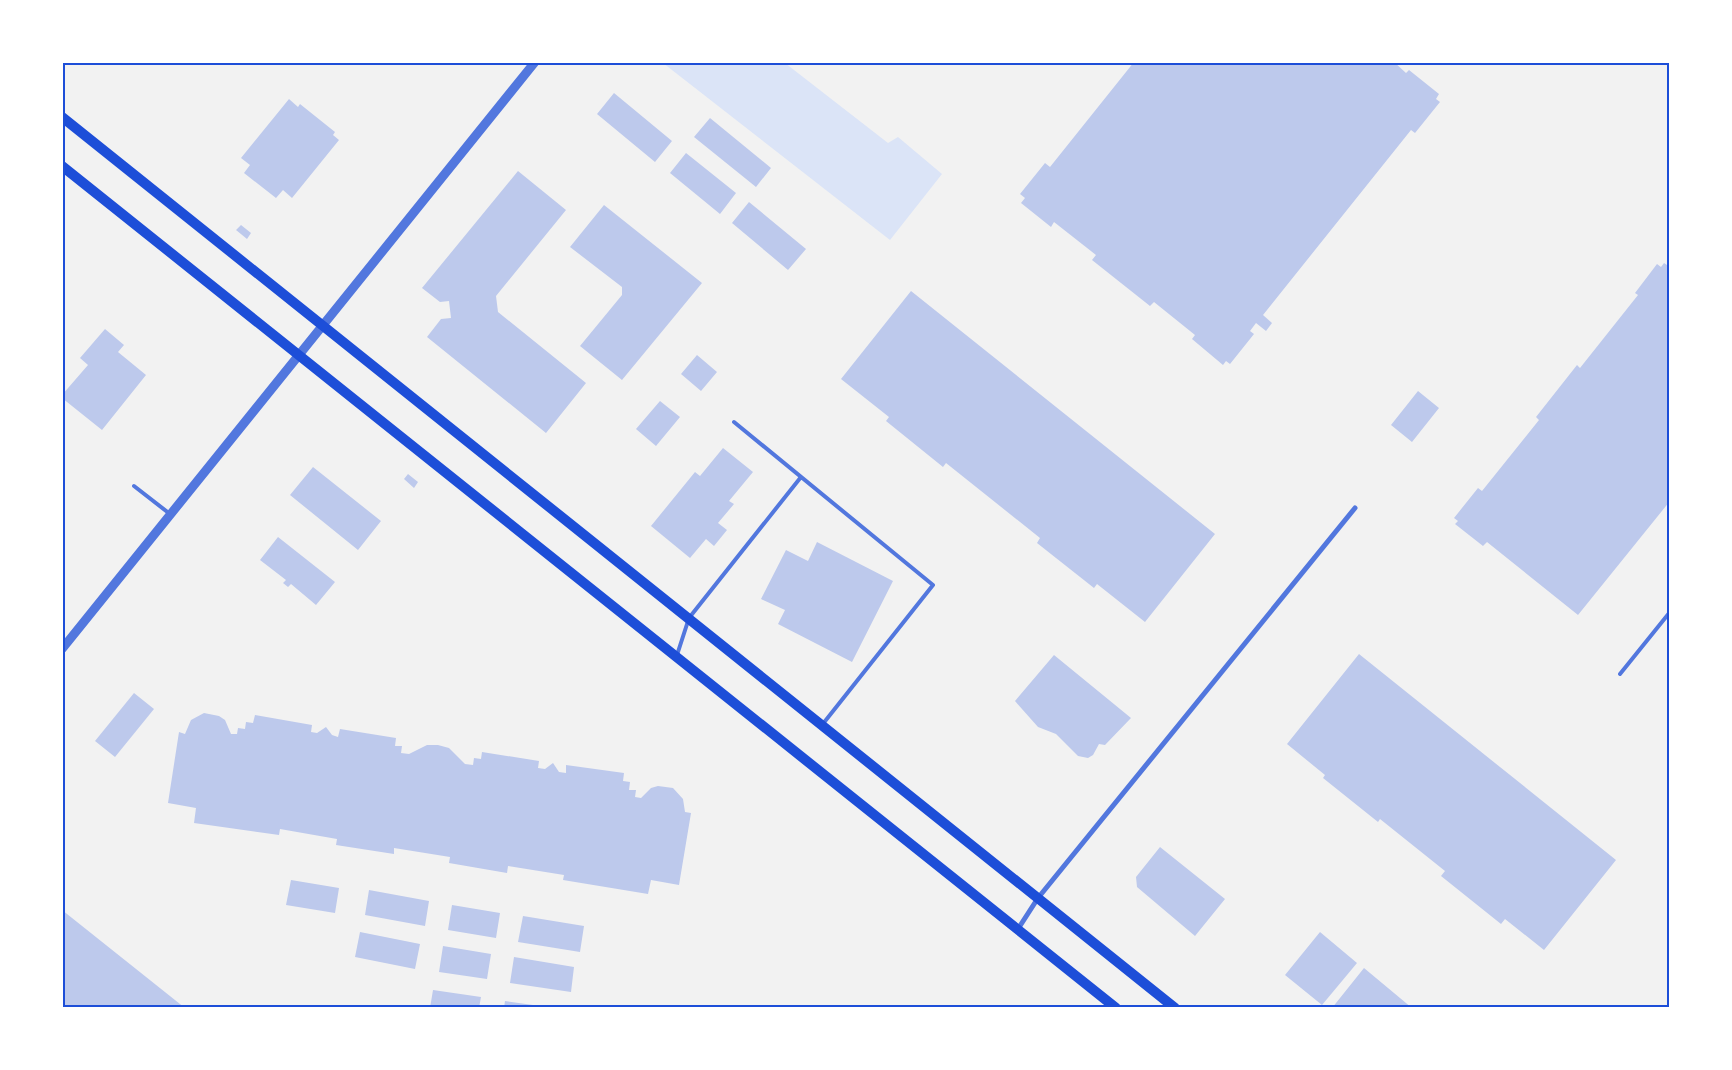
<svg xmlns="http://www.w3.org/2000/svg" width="1732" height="1070" viewBox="0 0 1732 1070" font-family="Raleway,sans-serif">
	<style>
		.green { fill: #dbe4f7 }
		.building { fill: #bdc9ec }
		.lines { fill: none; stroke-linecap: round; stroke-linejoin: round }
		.service { stroke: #5277de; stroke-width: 4 }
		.minor { stroke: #5277de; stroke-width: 5 }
		.tertiary { stroke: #5277de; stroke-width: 9 }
		.secondary { stroke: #1d4ed8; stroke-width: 10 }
		.neatline { fill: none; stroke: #1d4ed8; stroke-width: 2 }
	</style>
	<rect width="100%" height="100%" fill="#f2f2f2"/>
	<path class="green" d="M663,63H785L888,143L898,137L942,174L890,240Z"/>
	<path class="building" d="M1134,62H1394L1406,73L1409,70L1439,94L1436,99L1440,102L1415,133L1411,130L1263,315L1272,323L1266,331L1256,323L1250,331L1254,334L1230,364L1226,361L1223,365L1192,339L1195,335L1154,302L1150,306L1092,260L1096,255L1054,222L1051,227L1021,203L1025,198L1020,194L1045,163L1050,167Z
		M614,93L672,141L655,162L597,114Z
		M289,99L298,107L300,104L335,132L333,135L339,140L292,198L283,190L276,198L244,173L250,165L241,158Z
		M710,118L771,168L756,187L694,137Z
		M686,153L736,193L720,214L670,173Z
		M518,171L566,210L496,296L498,312L586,383L546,433L427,337L441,319L451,318L449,301L440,302L422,288Z
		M749,202L806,249L788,270L732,223Z
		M604,205L702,283L622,380L580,346L622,295V287L570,247Z
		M241,225L251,233L247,239L236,230Z
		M1664,263L1670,267V501L1578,615L1487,542L1483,546L1455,524L1458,521L1454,518L1478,488L1482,491L1539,420L1536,417L1577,365L1580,368L1638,295L1635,293L1657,264L1661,267Z
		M911,291L1215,534L1145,622L1097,584L1094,588L1037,543L1040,538L946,463L943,467L886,421L889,417L841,379Z
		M105,329L124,345L118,352L146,375L102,430L62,398V395L88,365L80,358Z
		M697,355L717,372L701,391L681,374Z
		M1418,391L1439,408L1412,442L1391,425Z
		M660,401L680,417L656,446L636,429Z
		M723,448L753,472L729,501L734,504L718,523L727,530L714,546L706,539L690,558L651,526L695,472L700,476Z
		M313,467L381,521L358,550L290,495Z
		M408,474L418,482L414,488L404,479Z
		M278,537L335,582L316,605L291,584L288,587L283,583L286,580L260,560Z
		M817,542L893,581L852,662L778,624L785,610L761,599L786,550L808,561Z
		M1359,654L1616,860L1544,950L1505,919L1501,924L1441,876L1445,871L1380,819L1378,822L1323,778L1325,775L1287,744Z
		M1054,655L1131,718L1105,745L1099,744L1093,755L1088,758L1078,756L1056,734L1038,727L1015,701Z
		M134,693L154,709L115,757L95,741Z
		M204,713L219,716L225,720L231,734H237L238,728L245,729L246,722L253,723L255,715L312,725L311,732L317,733L326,727L332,735L338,737L340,729L396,738L395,746H402L401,753L409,754L427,745H438L449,748L465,764L473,765L474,758L481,759L482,752L539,761L538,768L545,769L553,763L559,772L566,773V765L624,773L623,781L630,782L629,790H636L635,797L641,798L651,788L658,786L673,788L683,799L685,812L691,813L679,885L651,880L648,894L563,880L564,875L508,866L507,873L449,863L450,857L394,848V854L336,845L337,839L280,829L279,835L194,823L196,808L168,803L179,732L185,734L191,720Z
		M1160,847L1225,899L1195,936L1137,887L1136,877Z
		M291,880L339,888L335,913L286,905Z
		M369,890L429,901L425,926L365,915Z
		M452,905L500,913L496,938L448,930Z
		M62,910L185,1008H62Z
		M523,916L584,926L580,952L518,942Z
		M360,932L420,944L415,969L355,957Z
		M1320,932L1357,963L1322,1005L1285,975Z
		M443,946L491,954L487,979L439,972Z
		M514,957L574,967L571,992L510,983Z
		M1364,968L1412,1008H1332Z
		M433,990L481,997L479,1008H430Z
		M505,1001L540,1006V1008H504Z"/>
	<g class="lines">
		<path class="service" d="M734,422L933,585L822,725
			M134,486L170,514
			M677,655L689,618L801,477
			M1620,674L1670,612"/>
		<path class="minor" d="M1018,929L1038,898L1355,508"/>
		<path class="tertiary" d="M62,649L535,62"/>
		<path class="secondary" d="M62,117L1175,1008
			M62,166L1116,1008"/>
	</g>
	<rect width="1732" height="1070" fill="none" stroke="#ffffff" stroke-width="128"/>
	<rect x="64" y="64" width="1604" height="942" class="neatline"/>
</svg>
